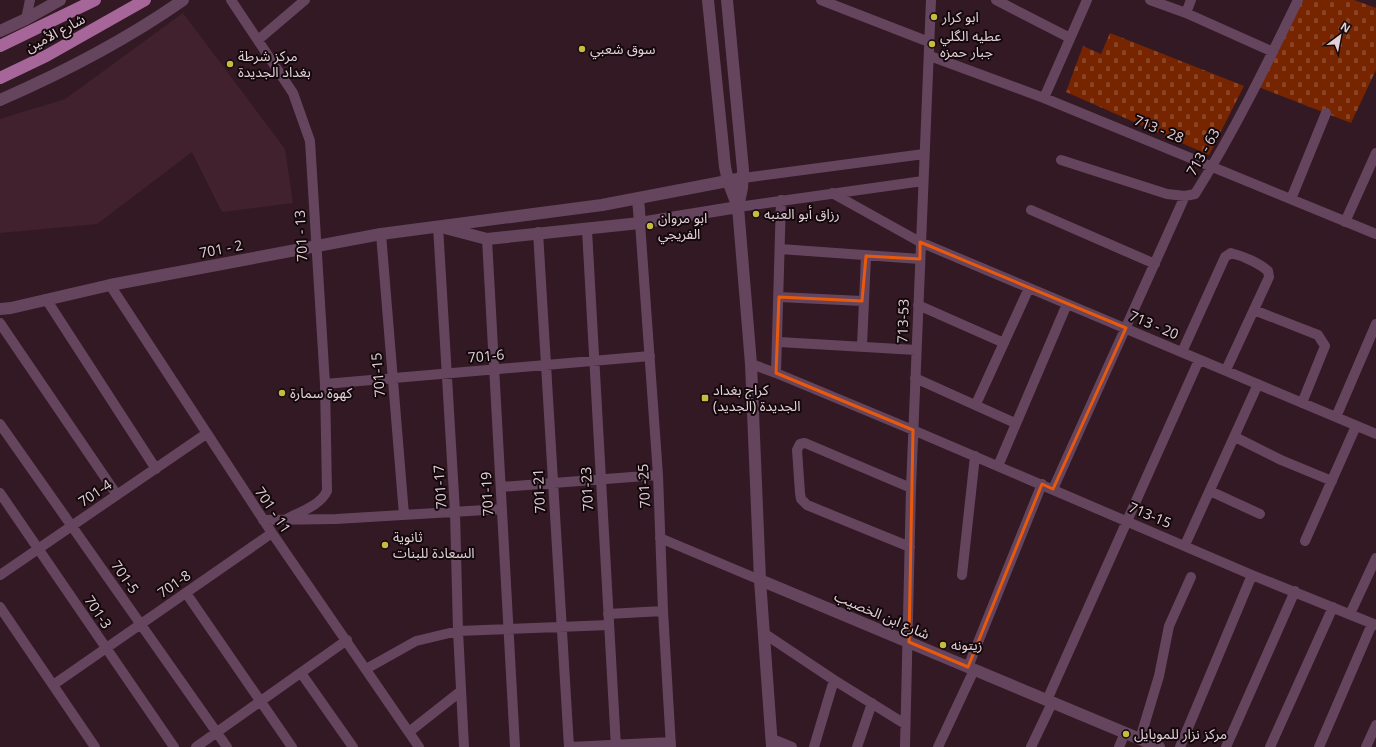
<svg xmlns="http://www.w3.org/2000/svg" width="1376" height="747" viewBox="0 0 1376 747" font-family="'Open Sans','Noto Sans Arabic',sans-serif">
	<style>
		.built { fill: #41212d }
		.cemetery { fill: url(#cemetery-stones) }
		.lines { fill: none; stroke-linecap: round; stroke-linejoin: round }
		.minor { stroke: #65455e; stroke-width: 10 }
		.tertiary { stroke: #65455e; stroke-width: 12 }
		.primary { stroke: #a7669a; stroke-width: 12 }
		.marked { fill: none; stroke: #e8590c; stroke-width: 3; stroke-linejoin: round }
		.poi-dot { fill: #c6bc3d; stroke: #13080c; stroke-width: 1.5 }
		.labels { text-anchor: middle; stroke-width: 4; stroke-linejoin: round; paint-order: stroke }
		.poi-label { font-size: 14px; fill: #e2d0d6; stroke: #13080c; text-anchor: start }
		.street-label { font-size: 14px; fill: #e2d0d6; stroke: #13080c }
	</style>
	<defs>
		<pattern id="cemetery-stones" width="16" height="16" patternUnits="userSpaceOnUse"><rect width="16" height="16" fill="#772500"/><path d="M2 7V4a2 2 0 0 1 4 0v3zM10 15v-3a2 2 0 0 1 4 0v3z" fill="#8a4424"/></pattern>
	</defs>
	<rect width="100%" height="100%" fill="#331923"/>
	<path class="built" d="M183,13L285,149L293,203L222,212L192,152L97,224L0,233V119L65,99Z"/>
	<path class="cemetery" d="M1298,0H1354L1376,8V70L1351,123L1256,86Z
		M1110,33L1244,86L1209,155L1066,92L1083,46L1101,54Z"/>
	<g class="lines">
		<path class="minor" d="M231,0L293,93L310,141L325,384L327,491C320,506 299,512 285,520
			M821,0L929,42
			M996,0L1070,38
			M1150,0L1186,13L1273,52
			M1186,13L1191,0
			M26,19L30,0
			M258,40L305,0
			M930,56L1044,98L1376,234
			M1044,98L1087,0
			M1061,160L1167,194L1185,196L1195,194C1234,132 1266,66 1298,0
			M743,178L924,154
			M832,193L920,242L1376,434
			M1291,199L1326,113
			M738,207L923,181
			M1031,210L1155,264
			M1345,222L1376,153
			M640,223L658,475L663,611L671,747
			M438,226L455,512L458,631L464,747
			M587,230L616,747
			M538,232L569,747
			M381,234L404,515
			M487,239L515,747
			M780,249L920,259
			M110,285L272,533L419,747
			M779,297L862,301
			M46,299L156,469
			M918,305L1004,343
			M1254,310L1318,335L1325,346L1302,403
			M0,323L117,495
			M779,342L916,350
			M862,346L866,256
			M1182,352L1225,257L1231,253C1243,256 1259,263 1268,271L1269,277L1226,370
			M751,364L776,373L913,430L1252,575L1376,625
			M776,373L781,200
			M915,378L1015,423
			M325,384L650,356
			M976,404L1029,288
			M1336,417L1376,324
			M0,424L227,747
			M1235,437L1281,460L1332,481
			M998,466L1067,304
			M501,487L658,475
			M1053,489L1185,196
			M1210,491L1260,514
			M0,493L174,747
			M263,520L336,519L502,509
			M660,538L760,580
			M1305,541L1356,426
			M1185,545L1258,384
			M910,547L807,505L801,499L800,493L797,450L800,444L805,443L911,488
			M0,575L206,434
			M962,575L975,456
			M186,593L292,747
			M0,607L95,747
			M608,614L663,611
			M1350,614L1376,558
			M765,634L834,680L905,724
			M968,667L1042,484
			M366,669L416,641L458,631L609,625
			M301,673L353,747
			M53,685L272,533
			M1047,700L1199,360
			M409,732L461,691
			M772,739L792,747
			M1140,739L1159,676L1169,626L1191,577
			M196,747L347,640
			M570,747L671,742
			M814,747L834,680
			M857,747L872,703
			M905,747L911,488L931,0
			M938,747L974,670
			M1031,747L1052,703
			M1119,747L1125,733
			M1180,747L1252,575
			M1226,747L1295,591
			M1270,747L1333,607
			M1319,747L1372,624
			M1366,747L1376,725"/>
		<path class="tertiary" d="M708,0L725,167L728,181L738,207L751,364L760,580L772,747
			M727,0L743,170L742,188L738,207
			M0,31L26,19L60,0
			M0,100C64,72 126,40 183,0
			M638,198L640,223
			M445,228L487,239L640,223L738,207
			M0,309L11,308L110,285L381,234L602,205L743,178
			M760,580L1159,747"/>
		<path class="primary" d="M0,46L95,0
			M0,78L46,56L145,0"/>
	</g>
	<path class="marked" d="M920,242L1126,328L1053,489L1042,484L968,667L909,642L913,430L776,373L779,297L862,301L866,256L920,259Z"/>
	<g class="poi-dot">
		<circle cx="934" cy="17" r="4"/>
		<circle cx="932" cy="44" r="4"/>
		<circle cx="582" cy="49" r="4"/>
		<circle cx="230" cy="64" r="4"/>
		<circle cx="756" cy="214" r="4"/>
		<circle cx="650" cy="226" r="4"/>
		<circle cx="282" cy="393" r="4"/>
		<rect x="701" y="394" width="8" height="8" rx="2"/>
		<circle cx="385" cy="545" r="4"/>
		<circle cx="943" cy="645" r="4"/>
		<circle cx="1126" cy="734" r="4"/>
	</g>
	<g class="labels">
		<g class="poi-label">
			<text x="942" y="22">ابو كرار</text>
			<text x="940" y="41">عطيه الگلي<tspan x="940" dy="16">جبار حمزه</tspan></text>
			<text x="590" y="54">سوق شعبي</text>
			<text x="238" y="61">مركز شرطة<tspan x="238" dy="16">بغداد الجديدة</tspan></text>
			<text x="764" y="219">رزاق أبو العنبه</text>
			<text x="658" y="223">ابو مروان<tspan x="658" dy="16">الفريجي</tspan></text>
			<text x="713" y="395">كراج بغداد<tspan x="713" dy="16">الجديدة (الجديد)</tspan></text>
			<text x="290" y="398">كهوة سمارة</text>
			<text x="393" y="542">ثانوية<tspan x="393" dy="16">السعادة للبنات</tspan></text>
			<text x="951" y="650">زيتونه</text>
			<text x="1134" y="739">مركز نزار للموبايل</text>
		</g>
		<g class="street-label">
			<text transform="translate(55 33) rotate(-28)" y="5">شارع الأمين</text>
			<text transform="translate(1159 129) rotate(22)" y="5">713 - 28</text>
			<text transform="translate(1203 152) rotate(-60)" y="5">713 - 63</text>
			<text transform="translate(301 236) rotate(-93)" y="5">701 - 13</text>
			<text transform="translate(221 249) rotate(-11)" y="5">701 - 2</text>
			<text transform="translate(903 321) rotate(-88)" y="5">713-53</text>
			<text transform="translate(1154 325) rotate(23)" y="5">713 - 20</text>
			<text transform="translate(486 356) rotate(-5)" y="5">701-6</text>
			<text transform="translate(378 375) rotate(-95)" y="5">701-15</text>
			<text transform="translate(644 486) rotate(-93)" y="5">701-25</text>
			<text transform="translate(440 487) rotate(-94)" y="5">701-17</text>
			<text transform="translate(587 489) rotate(-93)" y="5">701-23</text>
			<text transform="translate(539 491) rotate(-93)" y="5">701-21</text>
			<text transform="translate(95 493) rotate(-34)" y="5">701-4</text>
			<text transform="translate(487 494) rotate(-93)" y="5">701-19</text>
			<text transform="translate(273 510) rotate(56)" y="5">701 - 11</text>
			<text transform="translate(1150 515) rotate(23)" y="5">713-15</text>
			<text transform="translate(125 577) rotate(55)" y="5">701-5</text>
			<text transform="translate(174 584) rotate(-35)" y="5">701-8</text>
			<text transform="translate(98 612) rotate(56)" y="5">701-3</text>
			<text transform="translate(882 615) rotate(23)" y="5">شارع ابن الخصيب</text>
		</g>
	</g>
	<g transform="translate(1340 36) rotate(32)" stroke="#13080c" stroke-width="3" paint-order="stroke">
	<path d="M0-3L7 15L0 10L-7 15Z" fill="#e2d0d6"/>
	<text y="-6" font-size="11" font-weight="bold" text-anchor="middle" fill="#e2d0d6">N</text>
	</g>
</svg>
